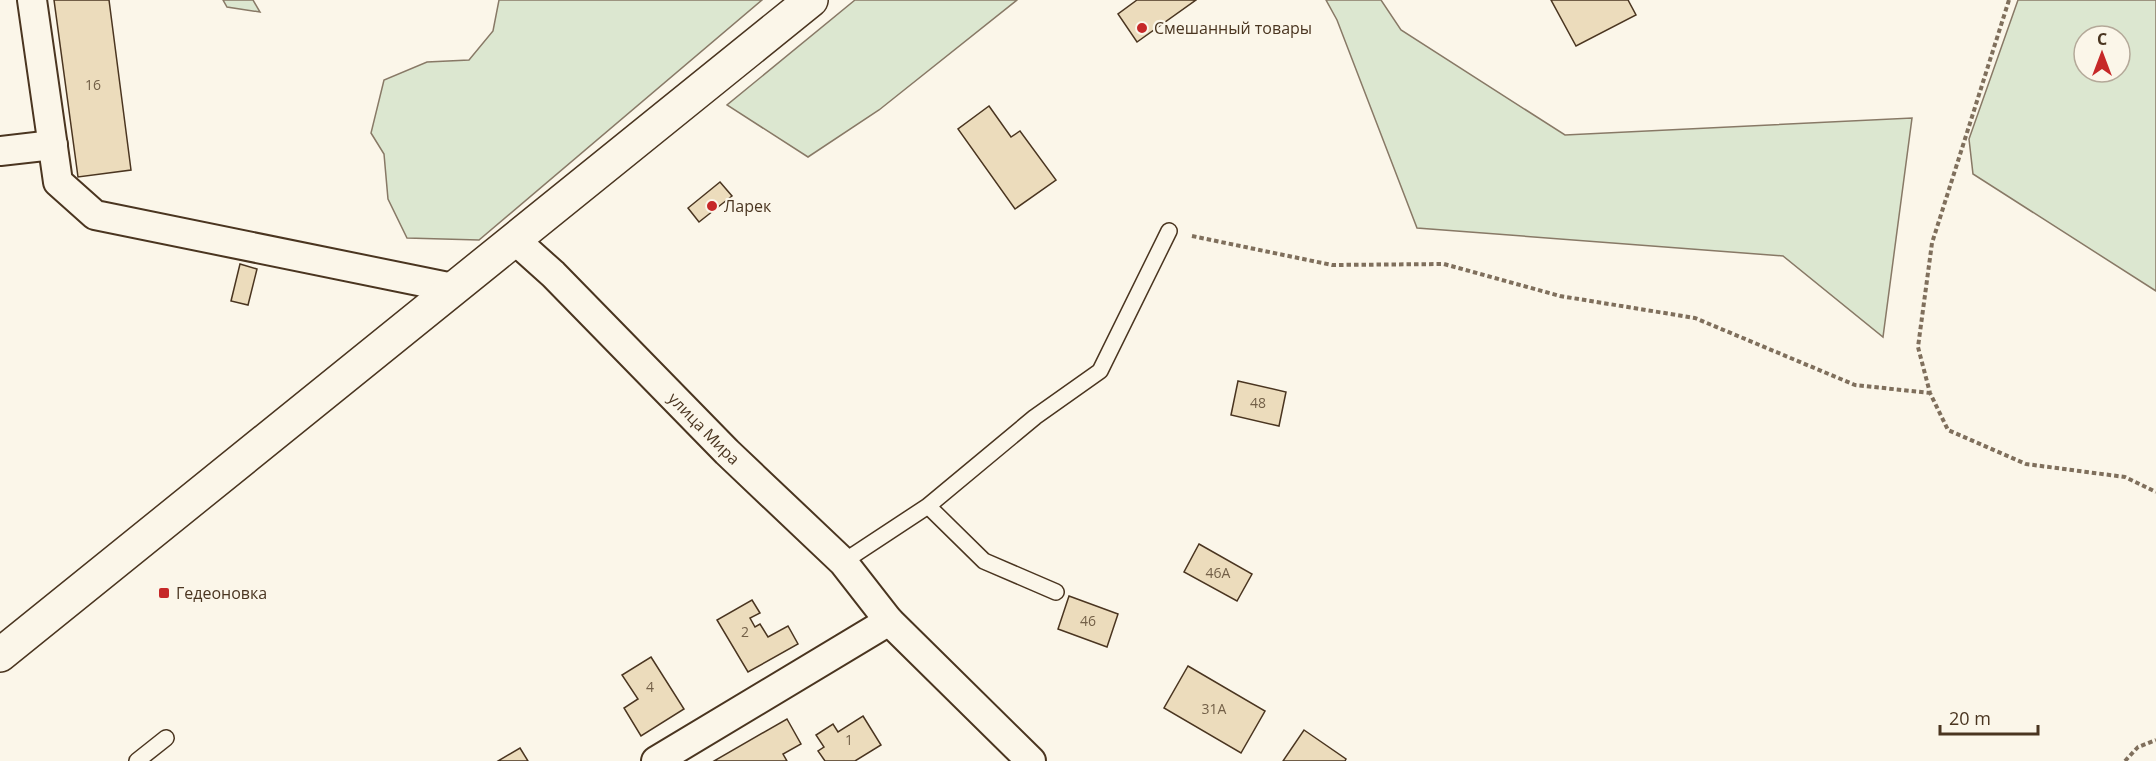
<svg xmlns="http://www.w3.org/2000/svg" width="2156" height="761" viewBox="0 0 2156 761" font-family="'Open Sans',sans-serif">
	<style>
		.green { fill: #dce7d0; stroke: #887966; stroke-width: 1.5; fill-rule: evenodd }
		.building { fill: #ecdcbc; stroke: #4a3520; stroke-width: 1.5 }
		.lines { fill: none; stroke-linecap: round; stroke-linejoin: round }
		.service-casing { stroke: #4a3520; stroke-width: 18 }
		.minor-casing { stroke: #4a3520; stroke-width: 32 }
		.primary-casing { stroke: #4a3520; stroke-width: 36 }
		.path { stroke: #7f6f5c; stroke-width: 4; stroke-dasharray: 4.5 3; stroke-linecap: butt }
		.service { stroke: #fbf6e9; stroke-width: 15 }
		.minor { stroke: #fbf6e9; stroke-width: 28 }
		.primary { stroke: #fbf6e9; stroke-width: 33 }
		.poi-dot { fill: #c62828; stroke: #fbf6e9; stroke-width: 2 }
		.labels { text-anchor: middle; stroke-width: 4.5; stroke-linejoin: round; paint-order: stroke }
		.number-label { font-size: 14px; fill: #725f47 }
		.poi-label { font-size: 16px; fill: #4a3520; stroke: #fbf6e9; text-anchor: start }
		.street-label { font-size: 16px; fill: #4a3520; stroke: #fbf6e9 }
	</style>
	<rect width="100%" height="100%" fill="#fbf6e9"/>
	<path class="green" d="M223,0H253L260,12L227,7Z
		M499,0H762L479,240L407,238L388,199L384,154L371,133L384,80L427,62L469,60L493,31Z
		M855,0H1017L879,110L808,157L727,105Z
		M1326,0H1381L1401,30L1565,135L1912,118L1883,337L1783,256L1417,228L1337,20Z
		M2018,0H2156V291L1973,174L1969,139ZM2084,36H2120V72H2084Z"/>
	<path class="building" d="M54,0H109L131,170L78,177Z
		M1137,0H1196L1137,42L1118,14Z
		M1551,0H1628L1636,15L1576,46Z
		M989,106L1011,137L1020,131L1056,180L1015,209L958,129Z
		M720,182L732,196L699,222L688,208Z
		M240,264L257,269L248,305L231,301Z
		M1238,381L1286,392L1279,426L1231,415Z
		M1199,544L1252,574L1237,601L1184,572Z
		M1069,596L1118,614L1107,647L1058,629Z
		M752,600L760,613L750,618L755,627L760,624L768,637L788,626L798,644L748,672L717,620Z
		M651,657L684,709L641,736L624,708L638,699L622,675Z
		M1188,666L1265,711L1241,753L1164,708Z
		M863,716L881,745L855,761H825L818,751L824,747L816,735L833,724L838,732Z
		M787,719L801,744L783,754L787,761H714Z
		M1304,730L1346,759L1345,761H1283Z
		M520,748L528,761H498Z"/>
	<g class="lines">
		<g class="service-casing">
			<path id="service" d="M928,506L1035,417L1100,371L1169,231
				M843,562L928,506L984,561L1056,592
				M137,761L166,738"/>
		</g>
		<g class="minor-casing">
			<g id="minor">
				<path d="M32,0L58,182L95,215L453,288"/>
				<path d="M0,151L53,145"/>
				<path id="s1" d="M515,240L553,274L727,452L843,562L889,621L1031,761"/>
				<path d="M656,761L889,621"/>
			</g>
		</g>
		<g class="primary-casing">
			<path id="primary" d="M0,655L811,0"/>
		</g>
		<path class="path" d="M2009,0L1932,243L1918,347L1930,393L1948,430L2026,464L2125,477L2156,492
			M1192,236L1332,265L1444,264L1560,296L1695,318L1855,385L1930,393
			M2125,761L2138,747L2156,740"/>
		<use href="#service" class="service"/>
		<use href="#minor" class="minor"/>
		<use href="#primary" class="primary"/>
	</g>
	<g class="poi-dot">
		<circle cx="1142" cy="28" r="6"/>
		<circle cx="712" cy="206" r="6"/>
		<rect x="158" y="587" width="12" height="12" rx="3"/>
	</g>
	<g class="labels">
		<g class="number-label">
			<text x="93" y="90">16</text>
			<text x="1258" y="408">48</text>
			<text x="1218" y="578">46А</text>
			<text x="1088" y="626">46</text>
			<text x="745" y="637">2</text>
			<text x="650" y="692">4</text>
			<text x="1214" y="714">31А</text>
			<text x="849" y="745">1</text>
		</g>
		<g class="poi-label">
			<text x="1154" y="34">Смешанный товары</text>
			<text x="724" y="212">Ларек</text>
			<text x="176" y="599">Гедеоновка</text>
		</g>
		<g class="street-label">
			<text dy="6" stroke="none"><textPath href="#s1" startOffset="267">улица Мира</textPath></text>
		</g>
	</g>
	<g transform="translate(2102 54)"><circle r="28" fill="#fbf6e9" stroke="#b4a999" stroke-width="1.5"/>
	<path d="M0-4.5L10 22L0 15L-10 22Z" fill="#c62828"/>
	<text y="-9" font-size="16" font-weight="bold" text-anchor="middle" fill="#4a3520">С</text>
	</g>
	<path d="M1940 725v9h98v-9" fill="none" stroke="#4a3520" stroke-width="3"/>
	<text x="1949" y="725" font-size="18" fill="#4a3520" stroke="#fbf6e9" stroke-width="4.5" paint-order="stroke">20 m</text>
</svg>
